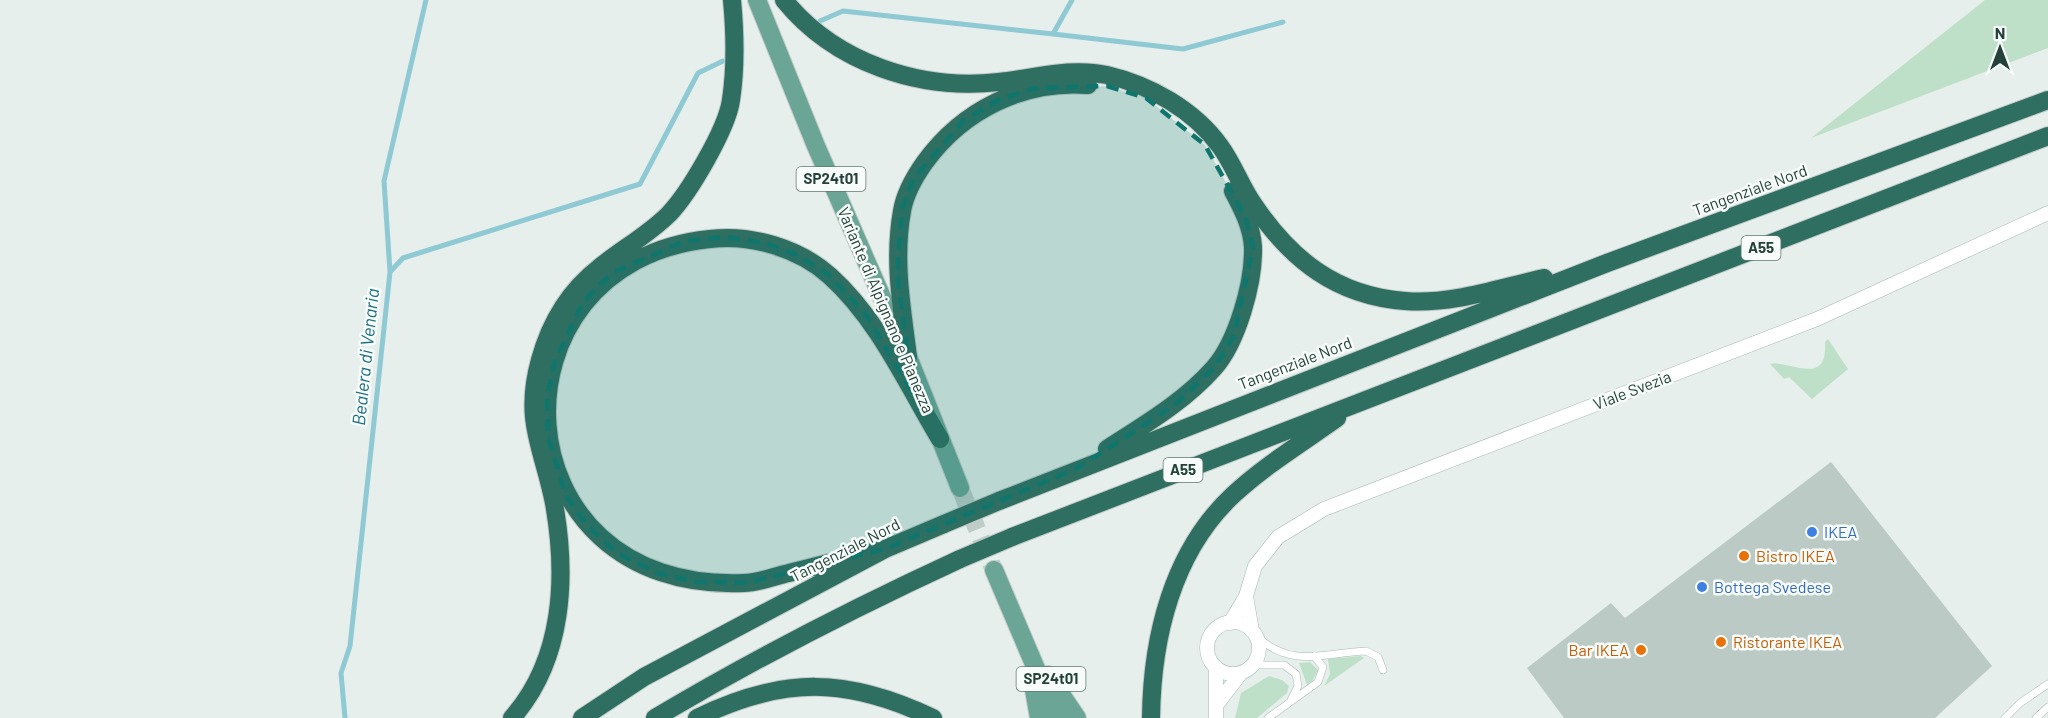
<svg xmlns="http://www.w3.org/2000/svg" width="2048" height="718" viewBox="0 0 2048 718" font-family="Barlow,sans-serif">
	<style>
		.green { fill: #bfe0c8 }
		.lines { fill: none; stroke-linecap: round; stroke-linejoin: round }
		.stream { stroke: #8ec9d4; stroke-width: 5 }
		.building { fill: #bbcac4 }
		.primary-tunnel { stroke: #bfccc8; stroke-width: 18; stroke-dasharray: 18 9; stroke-linecap: butt }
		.lane-casing { stroke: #a8b8b2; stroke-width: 8 }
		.street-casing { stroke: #a8b8b2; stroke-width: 15 }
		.primary-casing { stroke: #c2cac8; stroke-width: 20 }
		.highway-casing { stroke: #c2cac8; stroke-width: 20 }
		.lane { stroke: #fff; stroke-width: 7 }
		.street { stroke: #fff; stroke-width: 14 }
		.primary { stroke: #6aa596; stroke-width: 18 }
		.highway { stroke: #2f6f62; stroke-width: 18 }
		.highway-bridge-casing { stroke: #c2cac8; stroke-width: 20; stroke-linecap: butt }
		.highway-bridge { stroke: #2f6f62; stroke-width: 18 }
		.marked { fill: #0f766e; fill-opacity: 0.2; stroke: #0f766e; stroke-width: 4.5; stroke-dasharray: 12 8; stroke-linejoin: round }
		.shop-dot { fill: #3f7fe0; stroke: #f7fbf9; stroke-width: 2 }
		.food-dot { fill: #e8710a; stroke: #f7fbf9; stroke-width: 2 }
		.labels { text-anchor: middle; stroke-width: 5; stroke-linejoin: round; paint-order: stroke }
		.shield { fill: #f7fbf9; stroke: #637a73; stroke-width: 1.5 }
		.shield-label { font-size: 15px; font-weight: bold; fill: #24423a }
		.street-label { font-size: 16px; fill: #24423a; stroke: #f7fbf9 }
		.shop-label { font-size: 16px; fill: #366cbe; stroke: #f7fbf9; text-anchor: start }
		.food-label { font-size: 16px; fill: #c56008; stroke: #f7fbf9; text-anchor: start }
		.water-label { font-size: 18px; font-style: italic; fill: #1c6f80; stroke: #f7fbf9 }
	</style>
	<rect width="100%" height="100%" fill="#e6efeb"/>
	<path class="green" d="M1985,0H2048V48L1811,138Z
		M1828,339L1848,369L1812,399L1789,377L1784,379L1770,364C1790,360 1828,388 1825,342Z
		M1361,656L1364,658L1324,686L1330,674L1328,659Z
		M1310,662L1318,670L1310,685H1307L1299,663Z
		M1269,676L1282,680L1289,686L1287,693L1257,718H1235L1241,693Z"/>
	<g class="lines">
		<path class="stream" d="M820,21L843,11L1053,34L1072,0
			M1053,34L1183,49L1283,22
			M390,272L384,181L426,0
			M345,718L341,673L350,646L390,272L403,258L640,184L698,73L723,61"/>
	</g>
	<path class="building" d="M1831,462L1992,666L1935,718H1564L1527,668L1611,603L1625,618Z"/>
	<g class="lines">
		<path class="primary-tunnel" d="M960,488L994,570"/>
		<g class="lane-casing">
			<path id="lane" d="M1256,636C1293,669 1322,653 1366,651L1378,657L1383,670
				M1253,665H1284L1296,674L1298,686L1290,702
				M1268,718L1318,682L1323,667L1314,656
				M2005,718L2020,703L2048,684
				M2036,718L2048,707"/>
		</g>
		<g class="street-casing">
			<path id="street" d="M1246,596L1252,631
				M1207 648a26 26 0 1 1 52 0a26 26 0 1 1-52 0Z
				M1230,623L1246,596L1255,566L1278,537L1324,509L1817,319L2048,213
				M1216,667V718
				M1218,703L1241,673"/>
		</g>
		<g class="primary-casing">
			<path id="primary" d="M757,0L816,146L908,357L960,488
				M994,570L1057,718
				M1048,675L1077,718
				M1032,678L1039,718"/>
		</g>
		<g class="highway-casing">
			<path id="highway" d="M784,0C835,63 920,91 999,82C1036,78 1070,67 1107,75C1150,85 1194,110 1220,146C1234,165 1241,187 1254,205C1291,260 1337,296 1405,301C1451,305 1499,288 1544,278
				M908,357C902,308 893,261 902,211C905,193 915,176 925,162C963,110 1023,80 1088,85
				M1107,449C1144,425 1184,402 1214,368C1237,342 1254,283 1253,247C1252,227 1242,208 1233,191
				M999,501L1607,263L2048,100
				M1012,537L2048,136
				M885,549C853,557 821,565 789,573C775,576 759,583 744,583C493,594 482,262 710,239C751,234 799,248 830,276C878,319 907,384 940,439
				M512,718C564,659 567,576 554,503C543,447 523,421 540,360C550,323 569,291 600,267C622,249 648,235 669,214C689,193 727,129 731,100C736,67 735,32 732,0
				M582,718L644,677L885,549L944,524
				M655,718C754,659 856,607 960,559
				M697,718C783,676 847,677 933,718
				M1151,718C1152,638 1172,552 1233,495C1264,466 1302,443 1337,418"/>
		</g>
		<use href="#lane" class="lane"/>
		<use href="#street" class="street"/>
		<use href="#primary" class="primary"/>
		<use href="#highway" class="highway"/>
		<g class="highway-bridge-casing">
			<path id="highway-bridge" d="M944,524L999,501
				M960,559L1012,537"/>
		</g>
		<use href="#highway-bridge" class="highway-bridge"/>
	</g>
	<path class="marked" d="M1107,86L1146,98L1205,145L1246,218L1253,247L1234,336L1215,367L1175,405L1076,469L885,549L747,583L696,582L657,573L617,553L587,526L566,496L548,437L547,397L555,361L583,302L612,273L684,241L726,237L766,243L800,256L829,275L865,313L913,393L897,274L902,208L914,178L964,120L998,100L1035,88Z"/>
	<g class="shop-dot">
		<circle cx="1812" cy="532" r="6"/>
		<circle cx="1702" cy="587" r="6"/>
	</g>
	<g class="food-dot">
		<circle cx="1744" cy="556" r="6"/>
		<circle cx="1721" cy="642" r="6"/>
		<circle cx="1641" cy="650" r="6"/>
	</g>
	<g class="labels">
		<g class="shield">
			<rect x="796.5" y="167" width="69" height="24" rx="4.5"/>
			<rect x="1741.5" y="236" width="39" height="24" rx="4.5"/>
			<rect x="1163.5" y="458" width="39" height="24" rx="4.5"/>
			<rect x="1016.5" y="667" width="69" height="24" rx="4.5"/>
		</g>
		<g class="shield-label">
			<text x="831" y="184">SP24t01</text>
			<text x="1761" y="253">A55</text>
			<text x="1183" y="475">A55</text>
			<text x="1051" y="684">SP24t01</text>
		</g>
		<g class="street-label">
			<text transform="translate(1750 190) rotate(-20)" y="6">Tangenziale Nord</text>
			<text transform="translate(886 310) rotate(67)" y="6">Variante di Alpignano e Pianezza</text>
			<text transform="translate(1295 363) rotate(-21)" y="6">Tangenziale Nord</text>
			<text transform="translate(1632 390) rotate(-21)" y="6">Viale Svezia</text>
			<text transform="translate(845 550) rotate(-27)" y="6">Tangenziale Nord</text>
		</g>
		<g class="shop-label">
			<text x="1824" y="538">IKEA</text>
			<text x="1714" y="593">Bottega Svedese</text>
		</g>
		<g class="food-label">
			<text x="1756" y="562">Bistro IKEA</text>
			<text x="1733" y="648">Ristorante IKEA</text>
			<text x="1629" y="656" text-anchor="end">Bar IKEA</text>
		</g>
		<g class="water-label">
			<text transform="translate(366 357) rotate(-84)" y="6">Bealera di Venaria</text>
		</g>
	</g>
	<g transform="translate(2000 48)" stroke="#f7fbf9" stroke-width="4.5" paint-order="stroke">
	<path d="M0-4.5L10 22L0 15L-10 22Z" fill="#24423a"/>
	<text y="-9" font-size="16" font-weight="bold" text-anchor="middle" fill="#24423a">N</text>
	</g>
</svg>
